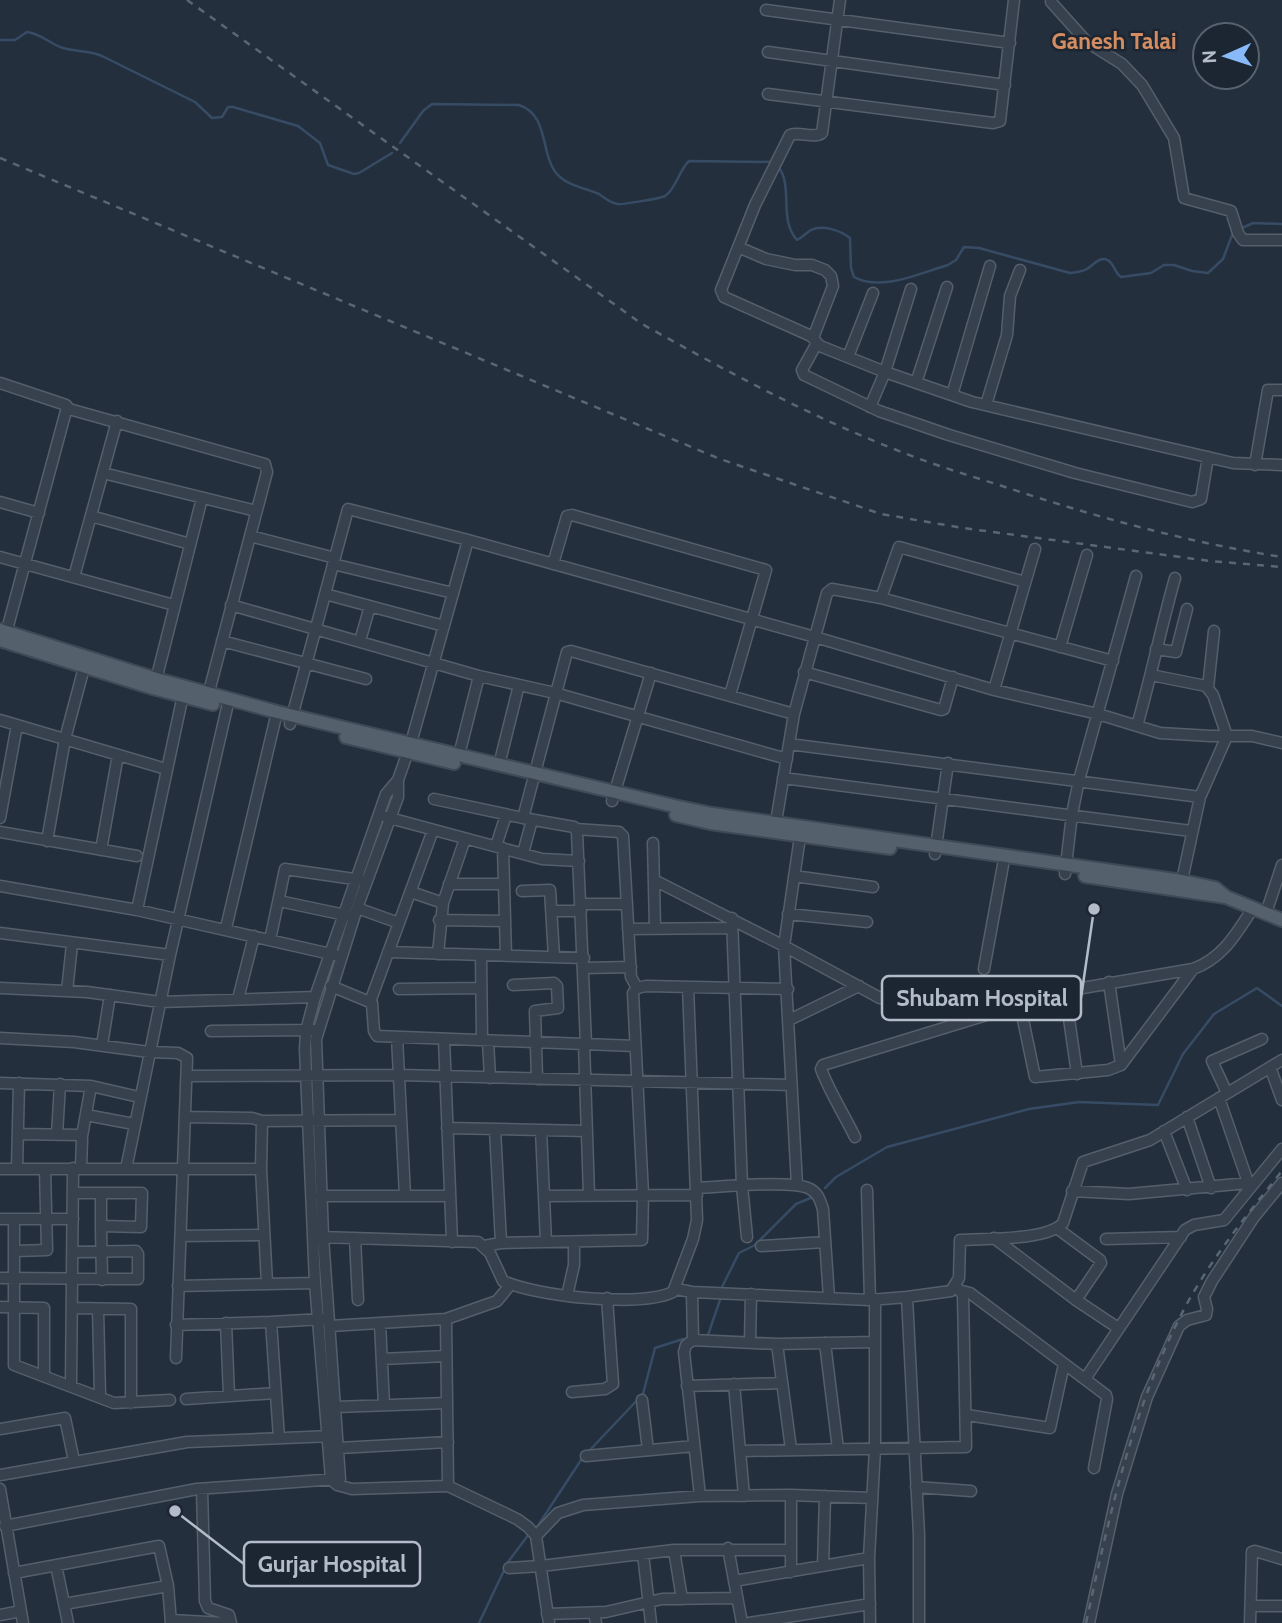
<svg xmlns="http://www.w3.org/2000/svg" width="1282" height="1623" viewBox="0 0 1282 1623" font-family="Cabin,sans-serif">
	<style>
		.lines { fill: none; stroke-linecap: round; stroke-linejoin: round }
		.stream { stroke: #374c64; stroke-width: 2.5 }
		.minor-casing { stroke: #555f6b; stroke-width: 13 }
		.major-casing { stroke: #404a56; stroke-width: 16 }
		.minor { stroke: #37414d; stroke-width: 10 }
		.major { stroke: #55606d; stroke-width: 12 }
		.rail { stroke: #596674; stroke-width: 2.5; stroke-dasharray: 7 7; stroke-linecap: butt }
		.labels { text-anchor: middle; stroke-width: 5; stroke-linejoin: round; paint-order: stroke }
		.neighbourhood-label { font-size: 23px; font-weight: bold; fill: #d48d61; stroke: #1c2632 }
		.leader { fill: none; stroke: #b3bcc8; stroke-width: 2.5 }
		.callout-dot { fill: #b3bcc8; stroke: #1c2632; stroke-width: 2.5 }
		.callout { fill: #1c2632; stroke: #b3bcc8; stroke-width: 2.5 }
		.callout-label { font-size: 23px; text-anchor: middle; font-weight: bold; fill: #b3bcc8 }
	</style>
	<rect width="100%" height="100%" fill="#232f3d"/>
	<g class="lines">
		<path class="stream" d="M0,40H15L27,32C42,34 50,44 63,48C76,52 89,50 102,56L195,102L212,118L222,117L228,107H233L298,126L320,143L328,165L354,174L359,173L392,153
			M400,143L423,111L432,104L519,105C549,115 540,152 556,173C568,187 584,187 599,194C605,198 610,203 618,204C620,205 663,198 665,196C676,189 679,170 689,161L773,162
			M778,166C794,187 778,219 797,240C803,237 806,233 811,230C823,224 841,231 850,238L851,268L854,277C881,292 920,273 948,265L956,260L964,247L979,248L1070,273C1076,272 1082,272 1087,269C1094,264 1103,253 1111,263C1116,269 1115,273 1121,277L1151,273L1164,265H1174L1192,271L1208,273L1223,259L1234,230
			M1240,229L1253,223L1282,224
			M825,1188L836,1177L887,1147L1029,1109L1079,1102L1158,1105L1183,1054L1214,1014L1257,988L1282,1006
			M722,1287L739,1253L755,1245L796,1204L813,1197
			M703,1336L708,1335L721,1297
			M588,1452L643,1394L655,1348L683,1339
			M537,1527L583,1457
			M479,1623L508,1562L529,1534"/>
		<g class="minor-casing">
			<path id="minor" d="M840,0L822,133C813,139 800,131 790,135L755,205L721,290L724,297L811,336L820,346L885,372L972,402L1233,463L1282,465
				M1051,2L1087,42L1122,64L1142,85L1174,138L1184,198L1231,211L1238,233L1243,240H1282
				M766,10L1010,43
				M768,52L1005,85
				M768,94L993,123L1000,121L1014,0
				M738,247L766,259L795,265H812L825,270L831,276L833,286L813,338
				M817,343L802,370L804,375L879,411L949,435L1075,473L1192,502L1201,499L1208,457
				M848,357L873,293
				M0,383L66,405L69,409
				M916,383L947,287
				M952,395L990,266
				M986,405L1007,335L1010,296L1020,270
				M870,407L885,372L911,289
				M1255,465L1268,390H1282
				M103,473L256,511
				M0,502L39,513
				M91,516L190,544
				M250,536L335,558
				M0,557L174,605
				M333,564L453,593
				M553,564L567,516L572,515L766,570L730,695
				M74,577L117,421
				M325,594L444,626
				M881,598L899,547L1025,582
				M231,605L479,676L555,693L787,759
				M5,637L66,411L69,409L265,464L267,472L207,699
				M222,641L366,679
				M360,641L370,606
				M1060,647L1087,555
				M1156,649L1176,652L1187,609
				M804,672L941,710L944,709L953,677
				M1151,675L1206,686L1213,695L1227,736L1200,797
				M155,684L202,498
				M1208,688L1214,631
				M994,690L1035,549
				M0,720L166,769
				M290,724L348,509L468,540L815,637L994,690L1098,714L1160,733L1211,736H1252L1282,743
				M1137,726C1151,677 1161,627 1175,578
				M789,744L1200,797L1181,885
				M458,759L479,676
				M499,765L519,685
				M783,778L1191,831
				M398,780L386,794L315,997L306,1031L305,1049L315,1283L331,1479L337,1485L352,1489L448,1486L517,1519L528,1527L536,1536L549,1623
				M434,799L523,818L567,652L571,651L794,714
				M612,801L651,673
				M386,817L542,859L579,861
				M0,818L17,725
				M523,818L574,827L577,832L586,1044
				M775,828L794,714L827,593L832,589L881,598L1113,661
				M576,829L619,832L623,836L631,977L637,988
				M0,832L137,856
				M47,841L65,739L86,660
				M653,843L655,928
				M496,846L506,815
				M503,848L506,956
				M101,850L118,755
				M523,853L532,820
				M935,854L948,763
				M1065,874L1072,814L1079,780L1136,576
				M794,876L873,887
				M654,880L784,946L880,998
				M449,884H504
				M0,886L137,910L335,955
				M522,891L550,890L554,957
				M411,892L443,903
				M279,901L350,916
				M581,904H627
				M357,908L399,923
				M137,910L183,695
				M552,911H581
				M1266,913L1282,865
				M788,914L867,922
				M732,918L742,1186L747,1237
				M439,920L505,921
				M226,928L277,712
				M628,929L732,928
				M0,933L170,955
				M270,940L285,869L361,880
				M388,952L584,958
				M438,954L443,903L465,839
				M481,956L482,1040
				M584,968L631,967
				M984,969L1003,865
				M1109,982L1121,1065
				M513,985L554,983L557,986L558,1008L535,1011L537,1079
				M331,986L372,1003L374,1031L377,1036L635,1046
				M0,988L87,992L160,1002L315,997
				M399,989L481,988
				M67,991L72,944
				M1065,991L1077,1074
				M238,999L254,936
				M370,1002L433,830
				M1020,1005L1035,1077L1108,1070L1121,1065L1193,969
				M789,1020L859,986
				M211,1031L313,1030
				M397,1037L405,1196
				M0,1038L74,1042L149,1052L178,1053L187,1058L176,1358
				M444,1039L452,1242
				M488,1041L490,1078
				M584,1044L589,1195
				M102,1045L110,995
				M1270,1067L1282,1100
				M187,1076L399,1075L791,1085
				M0,1083L91,1086L139,1097
				M1227,1093L1212,1061L1262,1039
				M1219,1098L1250,1188
				M86,1115L134,1124
				M185,1117L252,1118L262,1121
				M1187,1117L1211,1188
				M447,1128L587,1131
				M495,1129L501,1243
				M541,1130L546,1242
				M1164,1131L1187,1190
				M18,1134L80,1135L82,1139L81,1168
				M57,1135L60,1084
				M82,1136L91,1086
				M855,1137C844,1114 830,1093 821,1069L823,1065L1065,991L1193,969C1223,958 1236,934 1253,908
				M0,1169H261
				M17,1169L19,1083
				M126,1169L170,955L229,699
				M797,1185L784,946L801,830
				M697,1188C721,1187 789,1180 808,1188C818,1192 820,1200 823,1209L829,1298
				M867,1190L870,1300
				M1072,1191L1129,1194L1248,1183
				M73,1193H142L141,1227L101,1226L102,1280
				M321,1196H450
				M544,1196L697,1195
				M0,1219H73
				M14,1219V1365L114,1403L170,1400
				M101,1226V1193
				M181,1236L264,1235
				M320,1237L478,1242L490,1253L503,1281C536,1296 640,1308 673,1292L693,1239L697,1220L688,987
				M355,1238L358,1300
				M994,1238L1076,1300L1101,1263L1100,1260L1058,1229
				M1106,1239L1181,1237
				M484,1246L501,1243L642,1240L643,1195L633,993L637,988L646,986L788,989
				M761,1246L825,1242
				M15,1251L47,1250L45,1169
				M0,1278L138,1279V1254L136,1251L73,1252
				M267,1284L261,1169L262,1121L401,1120
				M178,1286L315,1283
				M676,1289L692,1292L870,1300L907,1297L951,1291L959,1278L960,1240C985,1238 1047,1241 1063,1223L1083,1162L1150,1140L1282,1060
				M962,1291L970,1293L1106,1395L1107,1399L1094,1468
				M692,1292L693,1340L686,1345L684,1352L700,1496
				M567,1296L574,1265V1242
				M907,1297L919,1535V1623
				M1076,1300L1118,1328
				M0,1307L44,1308V1375
				M73,1308L131,1309V1403
				M98,1309L100,1396
				M271,1322L322,1319
				M226,1323L229,1396
				M380,1323L384,1405
				M176,1325L271,1322L279,1438
				M330,1326L446,1319
				M693,1340L777,1344L875,1342
				M750,1342L751,1294
				M825,1343L838,1449
				M777,1344L791,1449
				M382,1359L446,1356
				M1085,1379L1185,1230L1194,1225L1224,1220L1282,1149
				M734,1384L744,1496
				M71,1385L73,1168
				M687,1386L782,1383
				M572,1392L605,1389L613,1384L607,1298
				M186,1399L276,1393
				M642,1400L648,1450
				M336,1407L447,1403
				M967,1415L1050,1428L1064,1364
				M0,1429L65,1418L74,1461
				M339,1448L448,1442
				M741,1451L966,1447L963,1295L956,1286
				M586,1456L694,1446
				M0,1475L187,1442L332,1436
				M337,1485L340,1479L323,1237L316,1039L357,908L398,797V780L411,743L468,540
				M448,1486L446,1319L497,1301L511,1284
				M916,1487L971,1491
				M0,1489L23,1623
				M202,1489L205,1601L208,1608L229,1615L231,1623
				M791,1495V1572
				M5,1526L197,1489L336,1479
				M536,1536L558,1513L583,1505L700,1496L791,1495L872,1498
				M728,1548L742,1623
				M674,1550L682,1599
				M643,1554L651,1623
				M56,1565L68,1623
				M823,1566L825,1496
				M509,1568L541,1566L674,1550H791
				M14,1573L159,1546L168,1586L171,1623
				M734,1581L869,1558
				M64,1604L168,1586
				M1251,1606H1282
				M594,1613L596,1623
				M547,1614L606,1612L662,1599L737,1598
				M0,1615L21,1611
				M171,1620L225,1623
				M749,1623L870,1604
				M870,1623L869,1558L875,1448V1299
				M1089,1623L1117,1494L1129,1455L1147,1397L1179,1326L1187,1320L1206,1315L1207,1309L1204,1297L1212,1281L1254,1217L1282,1183
				M1250,1623L1252,1552L1255,1551L1282,1559"/>
		</g>
		<g class="major-casing">
			<path id="major" d="M0,630L156,679L277,712L674,806L712,814L1182,881L1215,888L1226,897L1282,920
				M0,640L153,688L213,704
				M346,737L454,763
				M676,815L710,823L890,848
				M1085,876L1226,897"/>
		</g>
		<use href="#minor" class="minor"/>
		<use href="#major" class="major"/>
		<path class="rail" d="M187,0L642,324C723,369 807,415 894,449C928,463 964,474 999,485C1092,516 1186,542 1282,557
			M0,158L720,459L881,514L963,528L1210,561L1282,567
			M1086,1623C1110,1513 1134,1400 1189,1300C1215,1254 1249,1212 1282,1171"/>
	</g>
	<g class="labels">
		<g class="neighbourhood-label">
			<text x="1114" y="49">Ganesh Talai</text>
		</g>
	</g>
	<path class="leader" d="M1094 909L1081 998M175 1511L244 1564"/>
	<g class="callout-dot">
		<circle cx="1094" cy="909" r="7"/>
		<circle cx="175" cy="1511" r="7"/>
	</g>
	<g class="callout">
		<rect x="882" y="976" width="199" height="44" rx="7"/>
		<rect x="244" y="1542" width="176" height="44" rx="7"/>
	</g>
	<g class="callout-label">
		<text x="982" y="1006">Shubam Hospital</text>
		<text x="332" y="1572">Gurjar Hospital</text>
	</g>
	<g transform="translate(1226 56) rotate(267)"><circle r="33" fill="#1c2632" stroke="#58626e" stroke-width="2"/>
	<path d="M0-5L12 26L0 18L-12 26Z" fill="#88b9f8"/>
	<text y="-10" font-size="19" font-weight="bold" text-anchor="middle" fill="#b3bcc8">N</text>
	</g>
</svg>
